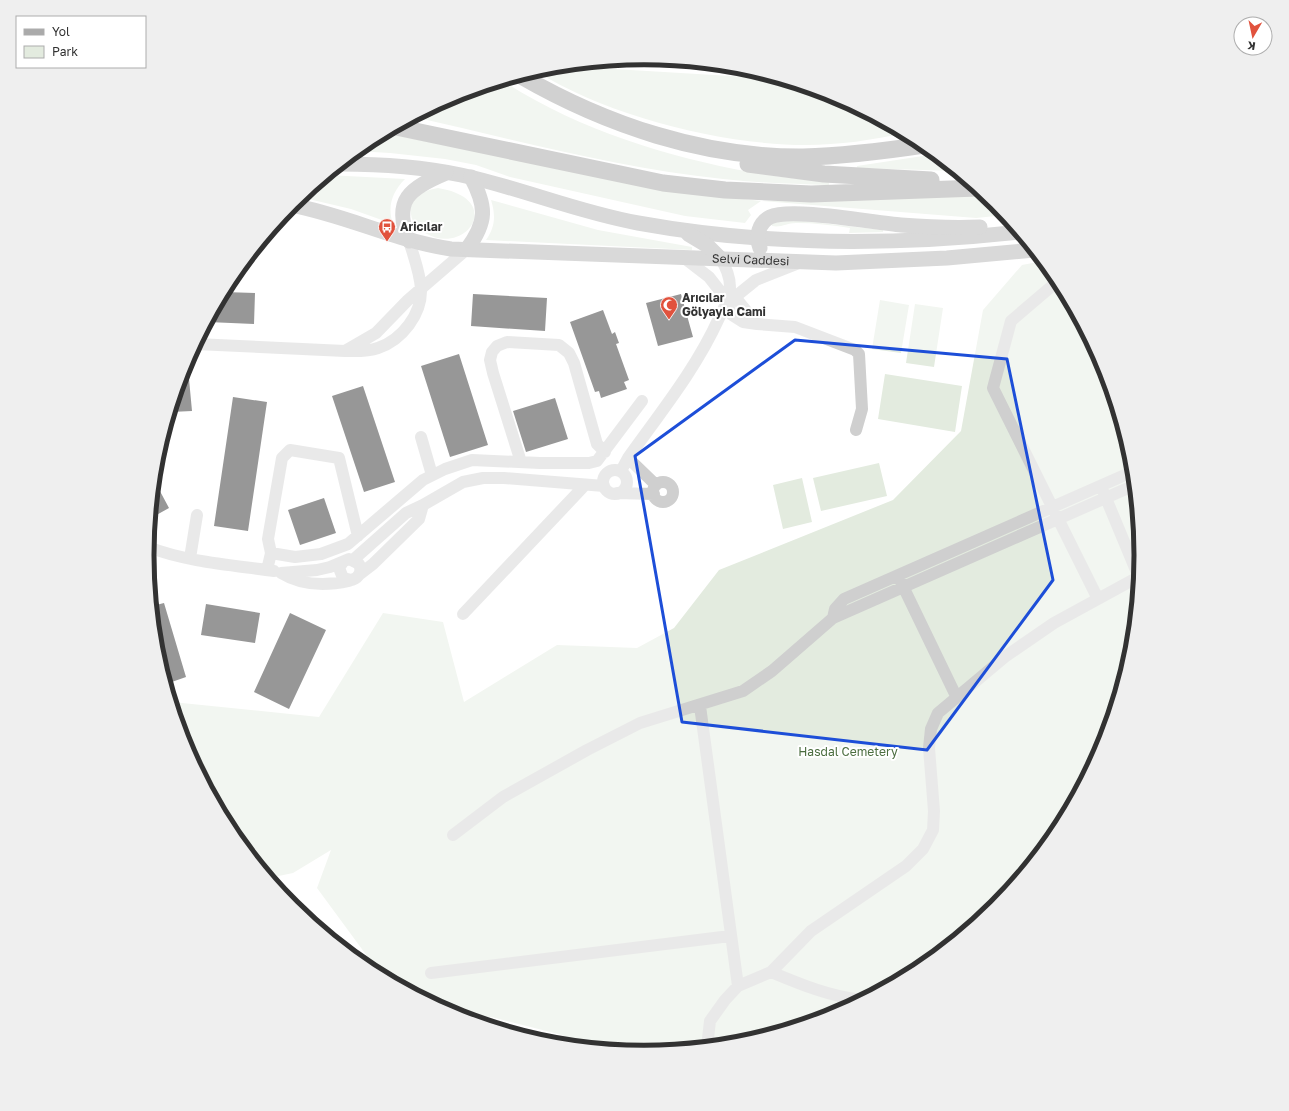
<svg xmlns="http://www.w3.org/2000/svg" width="1289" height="1111" viewBox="0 0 1289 1111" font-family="'Golos Text',sans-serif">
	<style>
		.green { fill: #e3ebdf }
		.building { fill: #191919 }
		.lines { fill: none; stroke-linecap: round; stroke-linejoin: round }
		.minor { stroke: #cfcfcf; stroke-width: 12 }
		.major { stroke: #aaa; stroke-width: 15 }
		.highway { stroke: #999; stroke-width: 17 }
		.marked { fill: none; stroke: #1d4ed8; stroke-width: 3; stroke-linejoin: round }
		.labels { text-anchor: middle; stroke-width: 4; stroke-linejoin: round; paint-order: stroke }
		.poi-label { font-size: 12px; font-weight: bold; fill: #323232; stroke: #fff; text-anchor: start }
		.street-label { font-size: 12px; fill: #323232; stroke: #fff }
		.park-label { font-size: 12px; fill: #4c6e40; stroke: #fff }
		.rim { fill: none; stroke: #323232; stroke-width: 5 }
	</style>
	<rect width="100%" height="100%" fill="#fff"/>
	<path class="green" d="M564,66L779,79L835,96L905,133C873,140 839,145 806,145C722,145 607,116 536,71Z
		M503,81C575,128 666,157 751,172C777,177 803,179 829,182V185C793,184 758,183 723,179C619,168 516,140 414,117L454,96Z
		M385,133L664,190L761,201L986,195L1006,215L976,218L761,201L748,210L751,215L745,223L685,216L510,177L476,165L445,159L390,153L356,151L368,142Z
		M936,154L957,171L857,168V166Z
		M327,175L405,179C392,192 387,207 393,224L351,209L300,197Z
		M438,188C506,199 466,257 425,233C418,229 412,223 411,214C408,198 425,190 438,188Z
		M491,200L598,230L692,247V250L486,240C495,227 496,216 491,200Z
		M794,220L883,230V232L849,233L850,228C833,225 814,223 796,223C787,223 781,228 772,226V223Z
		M1043,261L1058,279L1104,365L1132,459L1142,556L1132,653L1104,746L1058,832L996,907L921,969L835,1015L741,1043L644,1053L582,1047L562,1035L491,1017L465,1018L454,1015L374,972L367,956L317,888L331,850L293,873L269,878L231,832L185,746L172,702L319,717L383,613L443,622L464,702L557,645L637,648L674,628L719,570L893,500L961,431L983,310L1022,265Z
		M880,300L909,305L901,353L872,349Z
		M915,304L943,308L934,367L906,363Z
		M885,374L962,386L955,432L878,419Z
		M879,463L887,496L821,511L813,478Z
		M802,478L812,522L783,529L773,485Z"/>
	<path class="building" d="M224,292L255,293L254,324L208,322Z
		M473,294L547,298L545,331L471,326Z
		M681,294L693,337L658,346L646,303Z
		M603,310L612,334L615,332L619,343L616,344L629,380L624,382L627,389L601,398L599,391L595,392L570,322Z
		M459,354L488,445L450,457L421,366Z
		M189,379L192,411L171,412L180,380Z
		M363,386L395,482L364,492L332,396Z
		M233,397L267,402L248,531L214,526Z
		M555,398L568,439L526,452L513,411Z
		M154,480L169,508L151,518L153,498Z
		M324,498L336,533L300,545L288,510Z
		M164,603L186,677L166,684L157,652L152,606Z
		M206,604L260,613L255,643L201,635Z
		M290,613L326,630L289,709L254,692Z"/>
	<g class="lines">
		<path class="minor" d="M409,241C414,257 420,273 421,289C422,314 402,340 378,348C367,352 356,351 345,351L376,333L408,300L467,249
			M683,257L709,277L723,295L732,315L743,322L757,324L735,297
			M1059,280L1011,321L993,388L1098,599
			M730,301L756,280L799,263
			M757,324L795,327L855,350L859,354L862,409L856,430
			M196,344L345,351
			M421,437L432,475
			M628,458L656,485
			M521,462L493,373L490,360L492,352L497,346L507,342L559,345L569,353L574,363L597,444L605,452
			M603 482a12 12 0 1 1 24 0a12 12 0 1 1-24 0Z
			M621,471L628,458C660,413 696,369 719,318C724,308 730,298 730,287C730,276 726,267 720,258
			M653 492a10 10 0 1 1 20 0a10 10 0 1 1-20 0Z
			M1103,491L1140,580
			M617,493L654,494
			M423,505L463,482L483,478H504L604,486
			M148,547C187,562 232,565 274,571
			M271,553L268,539L282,458L290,450L339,458L358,536
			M190,558L197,515
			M353,560L406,513L423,505L419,519L373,564L360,574
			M343,562L339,568L343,578L352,580C360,577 362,571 359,564L349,559L330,567L317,570L281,573C302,586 326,586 349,581
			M267,570L271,553L295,557L321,554L348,544L423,480L445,469L472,460L540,463H589L597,461L642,401
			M900,580L956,696
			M463,614L585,485
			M833,618L835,609L844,599L1134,471
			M700,706L738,986
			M453,835L503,797L587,750L640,723L743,691L772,671L833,618L1135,485
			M771,972C802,985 829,996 862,1000
			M431,973L730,936
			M707,1047L710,1021L725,1000L738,986L771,972L811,931L906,866L923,849L933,830L934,811L929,748L931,729L938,713L1006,656L1054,623L1140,576"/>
		<g class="major">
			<path d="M341,164C381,164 422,167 461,175C521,188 577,212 638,223C765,246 892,246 1020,232"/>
			<path id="s1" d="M291,205C346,215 396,241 451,249L836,263L947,258L1034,250"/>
			<path d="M688,234L708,246L720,258"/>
			<path d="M409,241C392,200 410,188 446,173"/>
			<path d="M760,248C755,236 759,223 770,217C791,207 874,223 901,225C927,227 954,228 980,227"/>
			<path d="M467,249C487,222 487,207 471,177"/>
		</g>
		<path class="highway" d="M521,76C606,125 704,158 803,157C844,156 884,151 924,145
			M396,127L663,183L725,190L811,194L978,188
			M748,164L824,174L931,180"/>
	</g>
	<path d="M0 0H1289V1111H0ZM795,340L1007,359L1053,580L927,750L682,722L635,456Z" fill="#fff" fill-opacity=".55" fill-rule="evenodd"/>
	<path class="marked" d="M795,340L1007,359L1053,580L927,750L682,722L635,456Z"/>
	<defs>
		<g id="bus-pin" transform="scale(0.9)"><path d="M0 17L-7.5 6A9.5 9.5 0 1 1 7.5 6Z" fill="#e1523d" stroke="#fff"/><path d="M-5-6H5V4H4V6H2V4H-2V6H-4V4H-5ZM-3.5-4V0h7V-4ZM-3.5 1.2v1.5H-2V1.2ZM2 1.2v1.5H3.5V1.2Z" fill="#fff"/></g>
		<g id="mosque-pin" transform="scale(0.9)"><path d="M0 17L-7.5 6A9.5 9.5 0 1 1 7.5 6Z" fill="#e1523d" stroke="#fff"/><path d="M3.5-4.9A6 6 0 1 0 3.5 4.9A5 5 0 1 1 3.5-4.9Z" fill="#fff"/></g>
	</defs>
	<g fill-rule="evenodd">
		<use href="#bus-pin" x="387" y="227"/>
		<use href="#mosque-pin" x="669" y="305"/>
	</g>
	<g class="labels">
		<g class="poi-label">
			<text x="400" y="231">Aricılar</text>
			<text x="682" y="302">Arıcılar<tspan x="682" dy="14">Gölyayla Cami</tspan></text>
		</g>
		<g class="street-label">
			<text dy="4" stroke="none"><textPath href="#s1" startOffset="466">Selvi Caddesi</textPath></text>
		</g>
		<g class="park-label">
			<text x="848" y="756">Hasdal Cemetery</text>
		</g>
	</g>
	<path d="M0 0H1289V1111H0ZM154 555a490 490 0 1 1 980 0a490 490 0 1 1-980 0Z" fill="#efefef" fill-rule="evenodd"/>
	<path class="rim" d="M154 555a490 490 0 1 1 980 0a490 490 0 1 1-980 0Z"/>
	<rect x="16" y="16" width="130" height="52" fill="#ffffff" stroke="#adadad"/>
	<rect x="24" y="29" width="20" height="6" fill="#aaaaaa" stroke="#adadad"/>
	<text x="52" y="36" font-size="12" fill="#323232">Yol</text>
	<rect x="24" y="46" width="20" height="12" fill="#e3ebdf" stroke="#adadad"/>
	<text x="52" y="56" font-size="12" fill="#323232">Park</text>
	<g transform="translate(1253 36) rotate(189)"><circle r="19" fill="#ffffff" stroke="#adadad"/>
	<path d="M0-3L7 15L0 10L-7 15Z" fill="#e1523d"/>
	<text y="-6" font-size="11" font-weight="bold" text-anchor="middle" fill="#323232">K</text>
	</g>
</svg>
